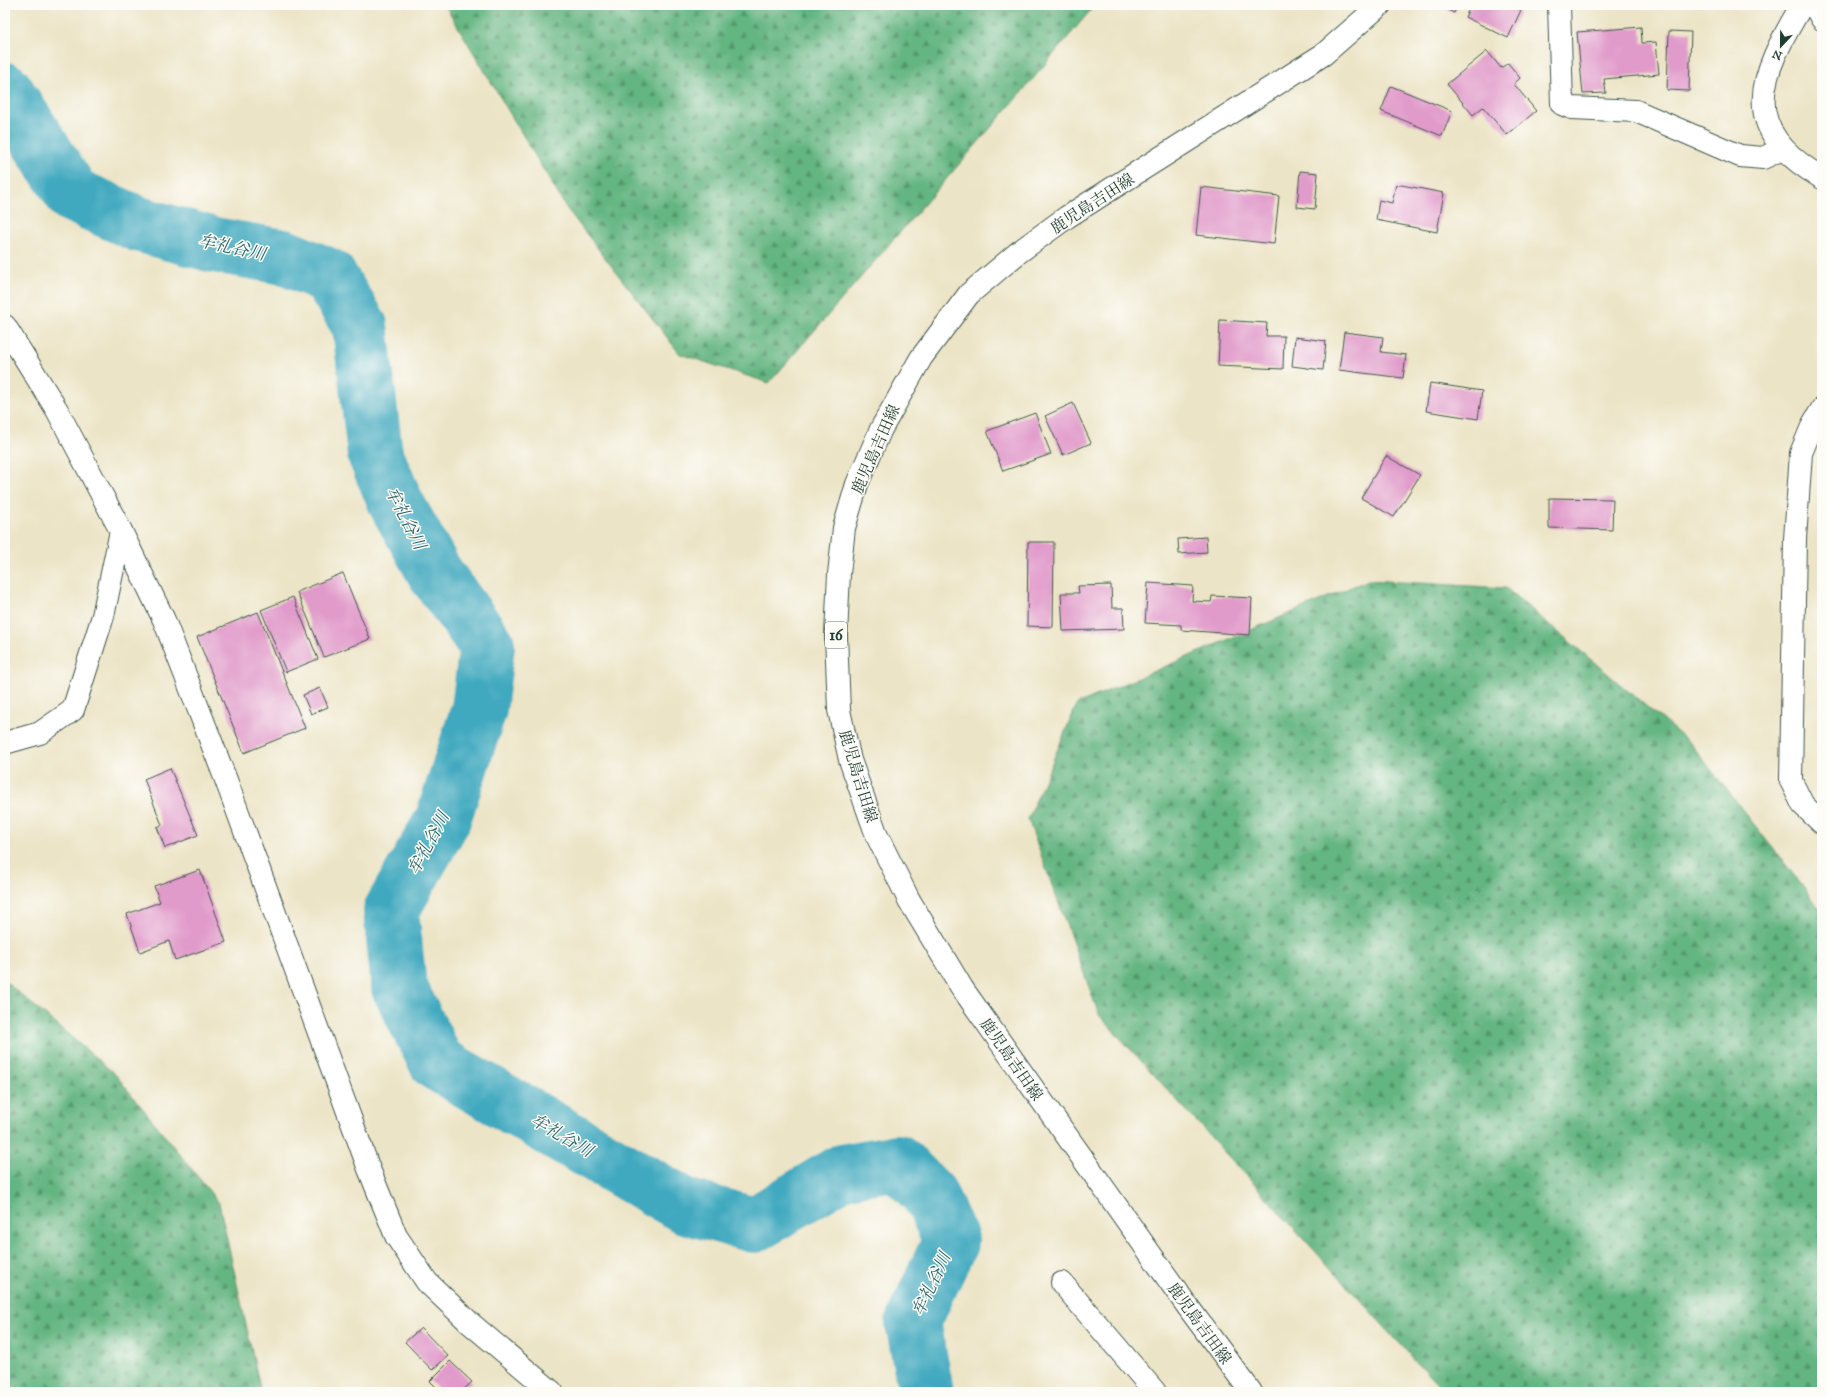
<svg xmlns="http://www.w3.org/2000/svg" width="1827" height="1397" viewBox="0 0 1827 1397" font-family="'IM FELL Great Primer','Noto Serif JP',serif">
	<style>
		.forest { fill: url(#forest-firs); stroke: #41795a }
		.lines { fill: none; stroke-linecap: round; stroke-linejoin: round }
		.river { stroke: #3fa9bf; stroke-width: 56 }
		.building { fill: #e19bcb }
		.minor-casing { stroke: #3e564a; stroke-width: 24 }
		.tertiary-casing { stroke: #3e564a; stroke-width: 24 }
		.primary-casing { stroke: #3e564a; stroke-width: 24 }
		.minor { stroke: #fff; stroke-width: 22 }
		.tertiary { stroke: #fff; stroke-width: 22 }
		.primary { stroke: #fff; stroke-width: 22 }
		.labels { text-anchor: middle; stroke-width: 3; stroke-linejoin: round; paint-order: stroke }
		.shield { fill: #fdfcf7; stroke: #62766e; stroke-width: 1 }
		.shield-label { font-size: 15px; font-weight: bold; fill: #1f3d34 }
		.street-label { font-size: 16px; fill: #1f3d34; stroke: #fdfcf7 }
		.water-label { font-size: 17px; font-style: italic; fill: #2a6365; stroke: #fdfcf7 }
	</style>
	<defs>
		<pattern id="forest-firs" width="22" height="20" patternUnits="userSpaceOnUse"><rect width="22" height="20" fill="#63b581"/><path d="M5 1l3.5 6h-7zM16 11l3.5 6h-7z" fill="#51946a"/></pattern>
	</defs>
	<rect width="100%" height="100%" fill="#fdfcf7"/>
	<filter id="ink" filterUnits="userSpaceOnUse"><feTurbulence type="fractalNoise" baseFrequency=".025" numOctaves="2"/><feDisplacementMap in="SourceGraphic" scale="8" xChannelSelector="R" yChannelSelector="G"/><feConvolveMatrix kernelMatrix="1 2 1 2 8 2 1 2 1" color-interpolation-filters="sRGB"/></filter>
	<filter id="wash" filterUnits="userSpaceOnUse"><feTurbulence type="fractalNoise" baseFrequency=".012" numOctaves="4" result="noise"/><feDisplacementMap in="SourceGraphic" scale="16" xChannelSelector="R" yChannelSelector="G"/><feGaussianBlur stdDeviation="0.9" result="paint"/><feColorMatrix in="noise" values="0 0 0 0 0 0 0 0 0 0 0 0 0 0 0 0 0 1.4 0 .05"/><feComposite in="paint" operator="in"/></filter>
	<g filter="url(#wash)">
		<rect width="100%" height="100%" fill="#ece4c6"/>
		<path class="forest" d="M445,5H1095L1021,93L769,383L680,354L567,209Z
			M1368,580L1506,588L1691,744L1822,911V1392H1444L1099,1015L1028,819L1077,704Z
			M5,981L115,1074L219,1203L261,1392H5Z"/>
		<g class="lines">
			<path class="river" d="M5,90L73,195L138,224L214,245L284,257L329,276L360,326L375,454L396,503L435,573L487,645L479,709L443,819L391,911L399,987L437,1063L685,1206L754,1225L842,1172L897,1162L930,1195L951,1240L913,1322L926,1392"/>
		</g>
		<g id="blocks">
			<path class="building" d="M1438,5H1458L1454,13Z
				M1471,5H1510L1521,10L1508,38L1465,17Z
				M1641,27L1642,43L1656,42L1659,74L1604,79L1606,93L1583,94L1577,32Z
				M1669,31L1691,32L1689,91L1667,90Z
				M1487,51L1501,68L1508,63L1520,78L1514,84L1536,111L1507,135L1483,107L1473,115L1447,84Z
				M1391,86L1452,111L1442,136L1381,111Z
				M1300,171L1318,173L1315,209L1297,207Z
				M1396,184L1444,193L1437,232L1376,220L1379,200L1392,203Z
				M1201,187L1279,196L1274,244L1196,235Z
				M1220,320L1267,323L1266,336H1284L1283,369L1218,366Z
				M1344,332L1383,337L1381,352L1406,355L1403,378L1339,370Z
				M1295,337L1326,341L1323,370L1292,366Z
				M1430,383L1482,391L1478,419L1426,411Z
				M1073,403L1091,443L1063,455L1045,416Z
				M1035,413L1051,454L1003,471L987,431Z
				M1386,456L1420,475L1394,517L1361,498Z
				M1549,498L1613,499L1612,530L1549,528Z
				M1206,537L1207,552L1179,554L1178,539Z
				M1028,542H1054L1053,627L1027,626Z
				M343,573L370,639L324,657L297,592Z
				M1148,583L1193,586L1192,601L1211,602L1212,596L1252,598L1250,635L1181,630V625L1145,623Z
				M1111,585L1112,608H1123L1124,629L1063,631L1061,593H1079L1078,586Z
				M293,597L318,659L286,672L261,610Z
				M258,612L305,728L244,753L197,637Z
				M320,688L328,707L311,714L303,695Z
				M170,768L198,835L165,848L157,827L162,825L144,779Z
				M200,870L226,942L175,960L169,941L140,952L127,914L160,902L154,886Z
				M421,1328L448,1356L432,1370L405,1342Z
				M450,1361L472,1382L461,1392H441L430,1381Z"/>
		</g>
	</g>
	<g filter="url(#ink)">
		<use href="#blocks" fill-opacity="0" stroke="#3e564a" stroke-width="1"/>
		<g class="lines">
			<g class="minor-casing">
				<path id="minor" d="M1559,5L1562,104L1572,108L1636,111L1740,156L1763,158L1782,149
					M1802,5C1759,77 1736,128 1822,178
					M1814,5L1822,19
					M1822,409L1813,424L1801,453L1795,539L1791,781L1803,805L1822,823
					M5,743L40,733L73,710L103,616L121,531
					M1062,1283L1155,1392"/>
			</g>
			<g class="tertiary-casing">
				<path id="tertiary" d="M5,326L57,410L121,531L164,620L226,780L369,1169L396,1236L427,1282L470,1323L552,1392"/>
			</g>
			<g class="primary-casing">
				<path id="primary" d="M1251,1392L1188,1307L962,988L909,900L877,836L850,760L839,710L836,635L839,574L844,528L857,484L881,429L921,358L969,294L1019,252L1067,217L1324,54L1380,5"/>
			</g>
			<use href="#minor" class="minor"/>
			<use href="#tertiary" class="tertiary"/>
			<use href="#primary" class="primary"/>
		</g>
	</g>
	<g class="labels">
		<rect class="shield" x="825" y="622" width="22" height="26" rx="3"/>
		<g class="shield-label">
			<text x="836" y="640">16</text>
		</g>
		<g class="street-label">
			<text transform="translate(1092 203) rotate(-33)" y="6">鹿児島吉田線</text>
			<text transform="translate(875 449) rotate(-66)" y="6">鹿児島吉田線</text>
			<text transform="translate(859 776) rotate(73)" y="6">鹿児島吉田線</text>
			<text transform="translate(1012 1059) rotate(55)" y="6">鹿児島吉田線</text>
			<text transform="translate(1200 1323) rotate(54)" y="6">鹿児島吉田線</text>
		</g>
		<g class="water-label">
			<text transform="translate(232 247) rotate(12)" y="6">牟礼谷川</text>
			<text transform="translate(406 518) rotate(63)" y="6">牟礼谷川</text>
			<text transform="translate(428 843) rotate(-62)" y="6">牟礼谷川</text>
			<text transform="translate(562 1135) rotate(30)" y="6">牟礼谷川</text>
			<text transform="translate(931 1284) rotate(-65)" y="6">牟礼谷川</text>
		</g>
	</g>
	<rect width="1827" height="1397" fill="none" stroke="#fdfcf7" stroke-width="20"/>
	<g transform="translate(1781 46) rotate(202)" stroke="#fdfcf7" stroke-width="3" paint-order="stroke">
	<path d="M0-3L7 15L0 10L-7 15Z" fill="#1f3d34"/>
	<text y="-6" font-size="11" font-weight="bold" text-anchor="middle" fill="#1f3d34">N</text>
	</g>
</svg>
